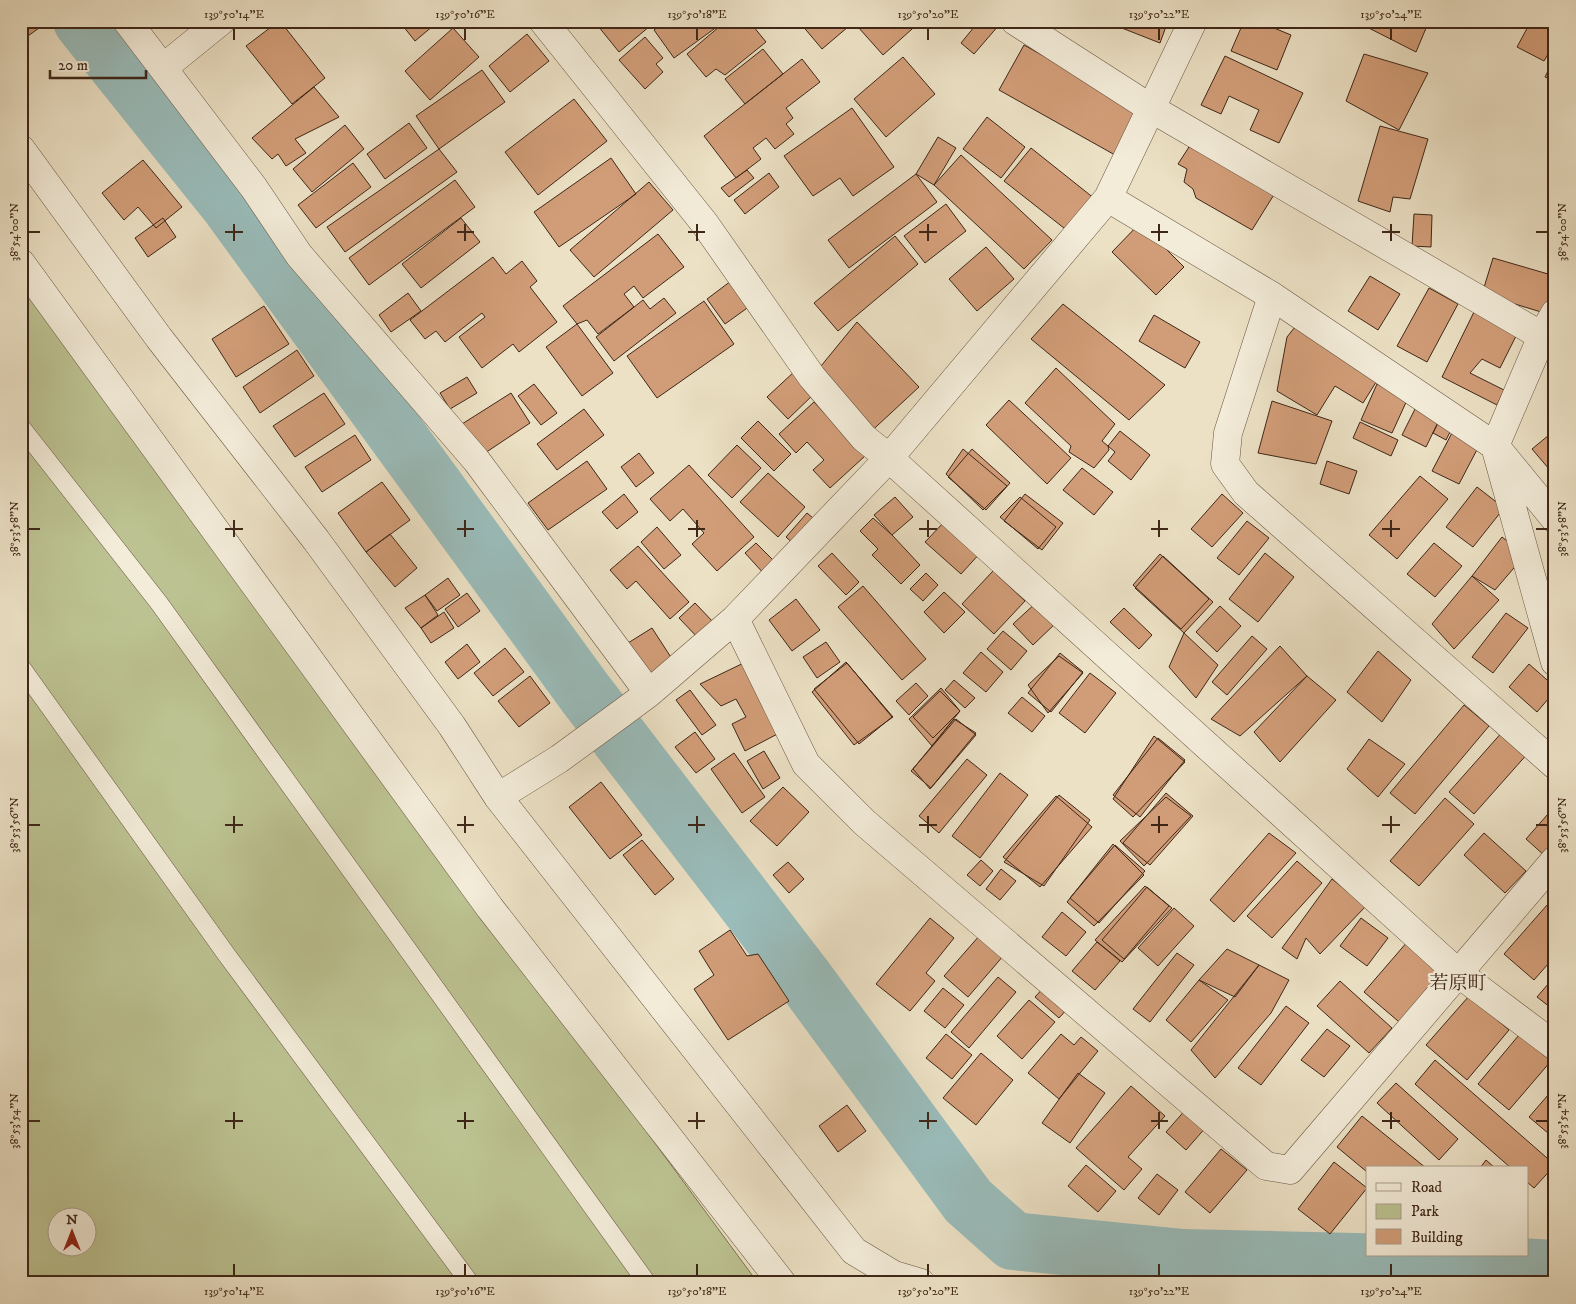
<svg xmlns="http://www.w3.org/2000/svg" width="1576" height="1304" viewBox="0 0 1576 1304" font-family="'IM FELL DW Pica','Noto Serif JP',serif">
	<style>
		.green { fill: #bcc291; stroke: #7e7454; fill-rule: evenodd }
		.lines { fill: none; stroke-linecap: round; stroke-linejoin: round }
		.river { stroke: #9abcba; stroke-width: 58 }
		.building { fill: #d19d78; stroke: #3f2718 }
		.service-casing { stroke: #6a5643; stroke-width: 19 }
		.minor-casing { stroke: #6a5643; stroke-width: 29 }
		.tertiary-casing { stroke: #6a5643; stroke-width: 29 }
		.service { stroke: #f3ecd9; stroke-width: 18 }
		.minor { stroke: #f3ecd9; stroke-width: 28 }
		.tertiary { stroke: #f3ecd9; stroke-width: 28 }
		.ticks { fill: none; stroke: #3f2718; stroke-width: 2 }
		.labels { text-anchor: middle; stroke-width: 5; stroke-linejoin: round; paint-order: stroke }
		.neighbourhood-label { font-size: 19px; fill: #3f2718; stroke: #f3ecd9 }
		.neatline { fill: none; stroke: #3f2718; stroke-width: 2 }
		.ticks-label { font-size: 12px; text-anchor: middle; fill: #3f2718 }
	</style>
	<rect width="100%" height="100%" fill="#ece1c5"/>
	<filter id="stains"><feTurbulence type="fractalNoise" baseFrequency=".004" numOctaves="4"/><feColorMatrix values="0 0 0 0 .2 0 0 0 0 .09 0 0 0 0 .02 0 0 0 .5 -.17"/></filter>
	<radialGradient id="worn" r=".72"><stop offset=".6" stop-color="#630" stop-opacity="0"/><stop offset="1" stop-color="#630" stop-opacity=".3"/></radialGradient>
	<path class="green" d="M21,282L758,1283H21ZM58,1216H88V1246H58Z"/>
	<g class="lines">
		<path class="river" d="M82,21L228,203L585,693L804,978L968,1201L1013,1241L1183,1258L1482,1265L1555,1269"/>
	</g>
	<path class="building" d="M21,21H45L46,23L21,41Z
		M279,21H280L325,78L292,104L246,46Z
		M399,21H439L415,41Z
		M594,21H656L619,52Z
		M666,21H725L674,58L654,30Z
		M726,21H749L766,42L725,75L716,69L706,77L687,54Z
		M805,21H855L822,49L801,24Z
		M865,21H921L883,55L858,27Z
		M979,21H995L999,25L974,54L961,43Z
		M1104,21H1168L1160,43Z
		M1244,21H1257L1291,35L1277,70L1231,51Z
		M1355,21H1429L1416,52Z
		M1531,21H1555V42L1544,61L1517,47Z
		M453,28L479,57L430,100L405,71Z
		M527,34L549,61L510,92L489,66Z
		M645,37L663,58L656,64L663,72L645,89L619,60Z
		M1024,45L1140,110L1115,155L999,90Z
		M763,49L783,74L745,104L725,79Z
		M1364,54L1428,73L1399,130L1346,101Z
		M1225,56L1303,93L1279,143L1250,130L1259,110L1229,96L1221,114L1201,105Z
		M903,57L935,94L886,137L854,99Z
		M1555,57V81L1545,77Z
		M802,59L820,82L786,108L793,118L786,124L794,134L775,149L766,138L753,148L761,159L736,178L704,136Z
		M482,70L505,102L439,149L416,116Z
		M314,87L339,117L295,139L306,153L286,166L278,154L272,159L252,138Z
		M574,99L607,141L538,195L505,152Z
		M852,108L894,167L853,196L840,178L813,196L784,156Z
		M987,117L1025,147L1001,178L963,149Z
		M409,123L427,148L385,179L367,154Z
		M345,125L364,149L312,192L293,169Z
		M1380,126L1428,139L1410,199L1393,197L1390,212L1358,201Z
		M938,137L956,148L934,185L916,174Z
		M1189,147L1217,156L1275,193L1252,230L1196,198L1193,189L1184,182L1187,169L1178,164Z
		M1031,148L1095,199L1069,232L1004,181Z
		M439,149L457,172L345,252L327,227Z
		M961,155L1052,240L1024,269L934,185Z
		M611,158L636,194L559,247L534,212Z
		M143,160L182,207L156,228L138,207L124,220L102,193Z
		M353,163L371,187L316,228L298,205Z
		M747,170L754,178L729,197L721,188Z
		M769,173L779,187L745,214L734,200Z
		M916,174L937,202L849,268L828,240Z
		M455,180L475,207L369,285L349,258Z
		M649,182L673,210L594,277L570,250Z
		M946,204L966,231L925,263L904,236Z
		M1414,214L1432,215L1431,247L1412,246Z
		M163,218L176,237L148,257L135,238Z
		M461,218L480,242L421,288L402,264Z
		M1140,223L1184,267L1156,295L1112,252Z
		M658,234L684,267L643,298L634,286L624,294L634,307L598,334L587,320L577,324L563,306Z
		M895,236L918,264L838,331L814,303Z
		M986,247L1014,279L977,311L949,279Z
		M493,257L506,274L522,261L537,281L530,287L557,322L519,352L513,344L482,368L459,337L485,317L482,313L445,342L436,331L425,339L410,320Z
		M1493,258L1555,276V303L1551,315L1482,294Z
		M1370,276L1400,294L1378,330L1348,311Z
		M731,281L750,306L725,324L707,299Z
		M1429,288L1458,304L1427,362L1397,346Z
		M408,293L421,311L391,332L379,315Z
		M664,298L676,313L614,361L596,337L643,300L650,309Z
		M704,301L734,344L657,398L627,356Z
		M1063,304L1165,385L1129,420L1031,339Z
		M264,306L289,344L236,377L212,339Z
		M1474,312L1517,334L1500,368L1482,359L1470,373L1504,390L1497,405L1442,377Z
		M1154,315L1200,342L1185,368L1139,341Z
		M857,322L919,387L864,438L812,377Z
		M577,324L613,373L582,396L546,347Z
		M1295,327L1383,371L1363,403L1335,386L1317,415L1277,391L1287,337Z
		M297,350L314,376L260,413L243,387Z
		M1056,368L1115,424L1102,441L1108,446L1109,450L1094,468L1069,452L1071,446L1025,403Z
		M795,371L816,392L788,419L767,397Z
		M467,377L477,393L450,409L440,393Z
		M534,384L557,413L541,425L518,396Z
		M1377,384L1408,398L1392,433L1361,420Z
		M324,393L345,424L295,457L273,426Z
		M511,393L530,423L482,455L462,424Z
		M1420,399L1444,410L1426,447L1402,435Z
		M1009,400L1071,458L1047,484L986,425Z
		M1272,401L1332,421L1316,464L1258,453Z
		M814,402L865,456L830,488L813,470L824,460L807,442L796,453L779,434Z
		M584,409L604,435L557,470L537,444Z
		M1443,413L1456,420L1446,440L1433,433Z
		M758,421L791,454L774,471L741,438Z
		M1360,422L1398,440L1391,456L1353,438Z
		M1454,429L1481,442L1459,484L1432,471Z
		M1555,430V476L1532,449Z
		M1120,431L1150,455L1131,480L1108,461L1115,452L1108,446Z
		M355,435L371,460L322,492L305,467Z
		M737,445L761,468L732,498L708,475Z
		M963,449L1007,486L983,510L946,474Z
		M972,449L1010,483L986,510L948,477Z
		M639,453L654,473L636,487L621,467Z
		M587,461L607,489L548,530L528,503Z
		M1327,461L1357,471L1349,494L1320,484Z
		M689,465L754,537L717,571L692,544L704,533L683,509L670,521L650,499Z
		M1082,468L1113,492L1094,515L1063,490Z
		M768,473L805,507L778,537L740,502Z
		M1420,476L1448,499L1397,559L1369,535Z
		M382,482L410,520L366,552L338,513Z
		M1477,487L1504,508L1473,547L1446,527Z
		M624,494L638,512L617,529L602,512Z
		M1025,494L1063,523L1042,550L1004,521Z
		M1222,494L1243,513L1212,547L1191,529Z
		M895,497L913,517L892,535L874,515Z
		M1020,497L1056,527L1038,549L1000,517Z
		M807,513L818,522L796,546L786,537Z
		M873,518L892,535L920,565L901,584L872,555L878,549L860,531Z
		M947,519L982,551L961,574L925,542Z
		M1247,521L1269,538L1239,575L1217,558Z
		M657,527L681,555L664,569L641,542Z
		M390,534L417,568L395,587L366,552Z
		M1502,537L1525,555L1495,590L1472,576Z
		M756,543L778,565L766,576L745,553Z
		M1434,543L1462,566L1435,597L1407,574Z
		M638,546L689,602L670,619L636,581L627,589L610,570Z
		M832,553L859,582L846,595L818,566Z
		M1265,553L1294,577L1258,622L1229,599Z
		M1160,554L1209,599L1181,629L1133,585Z
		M1163,556L1213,602L1184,633L1135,588Z
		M993,571L1025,601L994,634L962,604Z
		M926,573L938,585L923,601L910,589Z
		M1472,576L1499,600L1454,649L1432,624Z
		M448,578L460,595L437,611L425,595Z
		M863,586L926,659L902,680L838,607Z
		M944,592L965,612L944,633L924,612Z
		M467,593L480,611L458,627L445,609Z
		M425,595L438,615L421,628L405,608Z
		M796,599L820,630L792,651L769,620Z
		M1038,601L1057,622L1033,645L1013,624Z
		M695,603L716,625L700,640L679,618Z
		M1220,606L1241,626L1217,652L1196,632Z
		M1124,608L1152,635L1139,649L1110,622Z
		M444,612L454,628L431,643L421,628Z
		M1506,613L1528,628L1493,673L1472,657Z
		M652,628L674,662L651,677L628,643Z
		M1003,631L1027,651L1011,670L987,649Z
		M1184,633L1218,665L1196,698L1169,667Z
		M1252,636L1267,649L1227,695L1212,682Z
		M826,642L840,662L817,678L803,657Z
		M467,644L480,662L458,679L445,662Z
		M1280,646L1307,676L1240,736L1211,719Z
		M505,648L524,672L493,696L474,673Z
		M1378,651L1411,680L1382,722L1347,692Z
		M981,652L1003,672L986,692L963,673Z
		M1060,653L1083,672L1051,712L1028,693Z
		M1059,656L1083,673L1048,713L1028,685Z
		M752,659L787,729L745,751L732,724L746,717L736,699L721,706L700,684Z
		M846,662L893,717L854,745L812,692Z
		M847,663L892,717L859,744L814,689Z
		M1529,664L1555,687V691L1537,712L1509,687Z
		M1090,673L1116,693L1085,733L1059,713Z
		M530,676L550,703L519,727L498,701Z
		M1307,676L1336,700L1280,762L1254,732Z
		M954,680L975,698L965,708L945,690Z
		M916,683L928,696L909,715L896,701Z
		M941,688L960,711L932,746L909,719Z
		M690,690L716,725L702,735L676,700Z
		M940,691L960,711L933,738L913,717Z
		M1022,697L1045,716L1032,732L1008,713Z
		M1464,705L1489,726L1415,814L1390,793Z
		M954,719L976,733L930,789L913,769Z
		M956,719L976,735L931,788L911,771Z
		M1504,730L1529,752L1474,814L1449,792Z
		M695,732L715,759L696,773L675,747Z
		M1154,736L1185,762L1133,817L1113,799Z
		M1158,738L1185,760L1140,817L1113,795Z
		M1369,739L1405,764L1378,797L1347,769Z
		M764,751L780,778L763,789L747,761Z
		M734,753L765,797L742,813L711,769Z
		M967,759L987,775L939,833L919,816Z
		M1000,773L1028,795L980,858L952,836Z
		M601,782L642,835L610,859L569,807Z
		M783,787L809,812L777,846L750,821Z
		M1166,793L1193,816L1150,865L1123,843Z
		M1059,795L1090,820L1044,886L1004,862Z
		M1056,796L1092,827L1040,887L1003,857Z
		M1166,797L1191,816L1144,866L1120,841Z
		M1445,798L1474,824L1419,886L1390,861Z
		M1555,806V845L1545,856L1526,839Z
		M1269,833L1296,853L1234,922L1210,900Z
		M1484,833L1526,871L1505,893L1464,855Z
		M642,840L674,879L655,895L623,855Z
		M1113,844L1144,875L1094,926L1067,902Z
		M1115,845L1145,871L1099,923L1070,898Z
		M981,860L993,871L980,886L967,875Z
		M1297,861L1322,883L1272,938L1247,916Z
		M788,862L804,879L789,893L773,875Z
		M1001,869L1016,881L1000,900L986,889Z
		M1332,879L1366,906L1320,954L1306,938L1297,959L1282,948Z
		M1145,886L1172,908L1122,962L1095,940Z
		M1147,887L1169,906L1124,959L1102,940Z
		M1555,896V956L1534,980L1504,954Z
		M1174,908L1194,926L1158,966L1138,948Z
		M1062,912L1086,932L1066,956L1042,937Z
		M930,918L954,938L926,973L935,981L910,1011L876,984Z
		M1361,918L1388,938L1367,966L1340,946Z
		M730,930L747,956L758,954L789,1001L728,1040L694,989L714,975L699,951Z
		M980,935L1004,955L968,997L944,976Z
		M1408,941L1448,976L1405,1027L1364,992Z
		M1097,942L1120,961L1095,990L1072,971Z
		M1227,949L1259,965L1235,997L1199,980Z
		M1177,953L1194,965L1150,1022L1133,1009Z
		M1259,965L1289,980L1271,1013L1215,1078L1191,1050Z
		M1555,976V1011L1537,997Z
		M998,977L1016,992L969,1048L951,1032Z
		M1199,980L1228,1000L1191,1042L1166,1020Z
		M1340,981L1392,1028L1369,1053L1317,1006Z
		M1046,985L1070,1006L1059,1018L1035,997Z
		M943,988L964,1005L945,1028L924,1011Z
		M1469,996L1509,1030L1467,1080L1426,1045Z
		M1029,1000L1055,1022L1022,1059L997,1036Z
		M1286,1006L1309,1023L1261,1085L1238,1068Z
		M1327,1029L1350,1046L1324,1077L1301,1060Z
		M946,1034L972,1055L952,1079L926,1058Z
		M1061,1034L1074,1045L1081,1037L1098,1051L1059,1099L1028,1073Z
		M1519,1035L1551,1061L1509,1110L1478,1084Z
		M981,1053L1013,1080L976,1125L943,1098Z
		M1435,1060L1555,1165L1534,1188L1527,1182V1168H1511L1415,1084Z
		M1078,1073L1105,1093L1070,1143L1042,1123Z
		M1396,1083L1458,1139L1439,1160L1377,1103Z
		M1131,1086L1165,1116L1128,1157L1142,1169L1124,1190L1076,1148Z
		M1555,1087V1139L1529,1117Z
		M847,1105L866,1131L838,1152L819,1126Z
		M1187,1108L1207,1126L1186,1150L1166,1132Z
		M1362,1116L1426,1168H1367V1172L1337,1147Z
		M1221,1149L1247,1170L1210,1213L1185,1192Z
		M1486,1160L1495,1168H1480Z
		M1334,1162L1367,1188L1330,1234L1298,1209Z
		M1086,1165L1116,1191L1098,1212L1068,1186Z
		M1157,1174L1178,1190L1159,1215L1138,1198Z"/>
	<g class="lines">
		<g class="service-casing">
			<path id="service" d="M21,427L159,603L647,1283
				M21,667L226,954L470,1283"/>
		</g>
		<g class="minor-casing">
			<path id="minor" d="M127,21L254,188L299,255L476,460L649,693
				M1015,21L1152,109L1542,336
				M163,68L221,21
				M21,149L159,338L316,540L452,726L498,797L854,1251L894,1275L921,1283
				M1108,198L1272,296L1495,446L1555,519
				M1272,296L1228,433L1225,464L1246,493L1555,765
				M1555,313L1542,336L1495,446L1555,662
				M889,458L1458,973L1555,1046
				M735,619L806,764L864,822L1266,1166L1290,1170L1555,860
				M498,797L559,759L622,713L649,693L735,619L889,458L1108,198L1193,21"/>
		</g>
		<g class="tertiary-casing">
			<path id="tertiary" d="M543,21L705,224L812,377L864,438L889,458
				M21,263L490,908L782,1283"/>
		</g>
		<use href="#service" class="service"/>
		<use href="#minor" class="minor"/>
		<use href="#tertiary" class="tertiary"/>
	</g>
	<path class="ticks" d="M234,28V40M465,28V40M697,28V40M928,28V40M1159,28V40M1391,28V40M234,224V241M465,224V241M697,224V241M928,224V241M1159,224V241M1391,224V241M28,232H40M225,232H243M457,232H474M688,232H705M919,232H937M1151,232H1168M1382,232H1400M1536,232H1548M234,520V537M465,520V537M697,520V537M928,520V537M1159,520V537M1391,520V537M28,529H40M225,529H243M457,529H474M688,529H705M919,529H937M1151,529H1168M1382,529H1400M1536,529H1548M234,816V833M465,816V833M697,816V833M928,816V833M1159,816V833M1391,816V833M28,825H40M225,825H243M457,825H474M688,825H705M919,825H937M1151,825H1168M1382,825H1400M1536,825H1548M234,1112V1129M465,1112V1129M697,1112V1129M928,1112V1129M1159,1112V1129M1391,1112V1129M28,1121H40M225,1121H243M457,1121H474M688,1121H705M919,1121H937M1151,1121H1168M1382,1121H1400M1536,1121H1548M234,1264V1276M465,1264V1276M697,1264V1276M928,1264V1276M1159,1264V1276M1391,1264V1276"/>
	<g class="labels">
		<g class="neighbourhood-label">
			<text x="1458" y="989">若原町</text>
		</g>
	</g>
	<rect width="1576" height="1304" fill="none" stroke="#ece1c5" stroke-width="55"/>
	<rect x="1366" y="1166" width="162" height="90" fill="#f3ecd9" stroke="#ab9d8c"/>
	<rect x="1376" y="1183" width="25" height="8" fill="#f3ecd9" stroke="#ab9d8c"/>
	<text x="1411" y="1192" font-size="15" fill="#3f2718">Road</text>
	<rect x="1376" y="1204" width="25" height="15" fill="#bcc291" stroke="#ab9d8c"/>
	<text x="1411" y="1216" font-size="15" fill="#3f2718">Park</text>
	<rect x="1376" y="1229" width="25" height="15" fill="#d19d78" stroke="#ab9d8c"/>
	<text x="1411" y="1242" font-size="15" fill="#3f2718">Building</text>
	<g transform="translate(72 1232)"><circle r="24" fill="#f3ecd9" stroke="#ab9d8c"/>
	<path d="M0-4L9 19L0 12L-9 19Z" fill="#8f2418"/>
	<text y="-8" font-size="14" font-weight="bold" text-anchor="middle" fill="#3f2718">N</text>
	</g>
	<path d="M50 70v8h96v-8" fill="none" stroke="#3f2718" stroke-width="2.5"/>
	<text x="58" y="70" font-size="15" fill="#3f2718" stroke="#f3ecd9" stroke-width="4" paint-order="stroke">20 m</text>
	<rect x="28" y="28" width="1520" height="1248" class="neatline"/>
	<g class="ticks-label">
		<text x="234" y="18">139°50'14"E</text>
		<text x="465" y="18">139°50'16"E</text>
		<text x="697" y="18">139°50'18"E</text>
		<text x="928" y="18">139°50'20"E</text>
		<text x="1159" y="18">139°50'22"E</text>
		<text x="1391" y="18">139°50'24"E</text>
		<text transform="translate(14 232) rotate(-90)" y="4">38°54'00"N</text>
		<text transform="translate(1562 232) rotate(-90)" y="4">38°54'00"N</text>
		<text transform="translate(14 529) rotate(-90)" y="4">38°53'58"N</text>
		<text transform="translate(1562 529) rotate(-90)" y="4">38°53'58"N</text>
		<text transform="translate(14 825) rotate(-90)" y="4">38°53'56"N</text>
		<text transform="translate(1562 825) rotate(-90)" y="4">38°53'56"N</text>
		<text transform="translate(14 1121) rotate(-90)" y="4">38°53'54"N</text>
		<text transform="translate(1562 1121) rotate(-90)" y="4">38°53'54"N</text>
		<text x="234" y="1295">139°50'14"E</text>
		<text x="465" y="1295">139°50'16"E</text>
		<text x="697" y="1295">139°50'18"E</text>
		<text x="928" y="1295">139°50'20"E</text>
		<text x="1159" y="1295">139°50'22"E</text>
		<text x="1391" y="1295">139°50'24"E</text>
	</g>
	<rect width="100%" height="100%" filter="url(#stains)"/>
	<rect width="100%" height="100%" fill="url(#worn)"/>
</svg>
